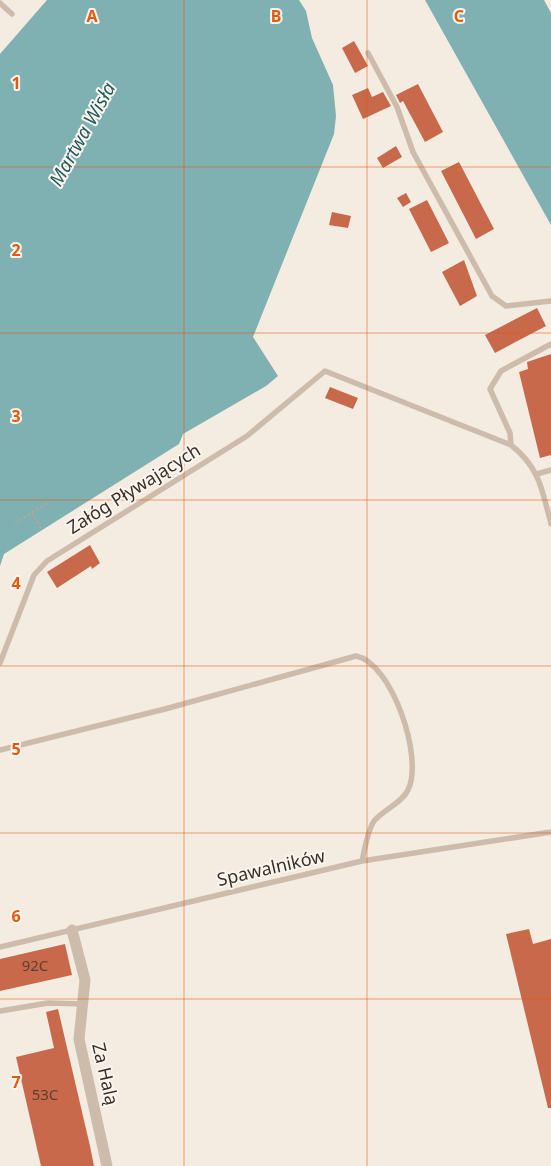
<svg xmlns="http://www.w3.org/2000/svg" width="551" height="1166" viewBox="0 0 551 1166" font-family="'Noto Sans',sans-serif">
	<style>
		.water { fill: #7fb0b2 }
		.building { fill: #c8694b }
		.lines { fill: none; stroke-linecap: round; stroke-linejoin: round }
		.path { stroke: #b9a596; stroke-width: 2; stroke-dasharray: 2.5 2.5; stroke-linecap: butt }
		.lane { stroke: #cdbbac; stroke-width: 5.5 }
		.street { stroke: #cdbbac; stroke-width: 11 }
		.grid { fill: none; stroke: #e8590c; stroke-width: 1; stroke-opacity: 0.55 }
		.labels { text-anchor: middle; stroke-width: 4; stroke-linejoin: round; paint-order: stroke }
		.number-label { font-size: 15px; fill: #5e3e33 }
		.street-label { font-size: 18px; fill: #3b302b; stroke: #fbf5ee }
		.water-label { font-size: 19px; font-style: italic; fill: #1f5a5e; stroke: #fbf5ee }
		.grid-label { font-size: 16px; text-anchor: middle; font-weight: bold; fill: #e8590c; stroke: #fbf5ee; stroke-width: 4; stroke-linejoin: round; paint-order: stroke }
	</style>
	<rect width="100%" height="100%" fill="#f4ebe1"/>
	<path class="water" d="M47,0H299L306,11L312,38L333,85L336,116L334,134L253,337L278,376L266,386L183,434L179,444L4,554L0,566V54Z
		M425,0H544L551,13V225Z"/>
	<path class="building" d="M354,41L368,66L355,73L342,48Z
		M418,84L443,132L425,142L403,101L400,103L396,95Z
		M368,88L372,97L383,92L391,106L363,119L352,95Z
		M396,146L402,157L383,168L377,158Z
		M459,162L494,229L476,239L441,171Z
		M406,193L411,202L403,207L397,198Z
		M427,200L449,243L431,252L409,209Z
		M332,212L351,216L348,228L329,225Z
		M464,260L477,296L460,306L442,272Z
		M537,308L546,326L495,353L485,335Z
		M551,354V455L540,458L519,372L528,369L527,362Z
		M330,387L358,398L353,409L325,398Z
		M90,545L100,563L92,569L91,566L57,588L47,572Z
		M529,929L533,944L551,939V1108H548L506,934Z
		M65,944L72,975L0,991V959Z
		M58,1009L90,1146L94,1166H41L16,1057L54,1048L46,1012Z"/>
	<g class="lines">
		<path class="path" d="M32,513L42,530
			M15,523L50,501"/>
		<path class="lane" d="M0,3L12,14
			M368,53L397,107L413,152L492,296L506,306L551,301
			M511,445L510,433L490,389L501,371L551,344
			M537,474L551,470
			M0,663L34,575L47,561L247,436L325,371L511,445C540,468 542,490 551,524
			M0,750L165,709L356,656C392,663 424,758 408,790C402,803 383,810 374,821C367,831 365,849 362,861
			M0,947L362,861L551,832
			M0,1011L48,1003L83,1004"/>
		<path class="street" d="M72,930L85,980L79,1039L107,1166"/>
	</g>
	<path class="grid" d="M184,0V1166M367,0V1166M0,167H551M0,333H551M0,500H551M0,666H551M0,833H551M0,999H551"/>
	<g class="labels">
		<g class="number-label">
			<text x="35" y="971">92C</text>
			<text x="45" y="1100">53C</text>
		</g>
		<g class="street-label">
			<text transform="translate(134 489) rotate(-32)" y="6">Załóg Pływających</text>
			<text transform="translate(271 868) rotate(-13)" y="6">Spawalników</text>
			<text transform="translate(105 1074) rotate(77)" y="6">Za Halą</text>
		</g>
		<g class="water-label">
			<text transform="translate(82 134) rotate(-61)" y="7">Martwa Wisła</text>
		</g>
	</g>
	<g class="grid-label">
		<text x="92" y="22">A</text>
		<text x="276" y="22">B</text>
		<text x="459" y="22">C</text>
		<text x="16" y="89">1</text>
		<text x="16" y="256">2</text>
		<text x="16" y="422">3</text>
		<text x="16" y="589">4</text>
		<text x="16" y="755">5</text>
		<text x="16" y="922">6</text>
		<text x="16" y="1088">7</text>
	</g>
</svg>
